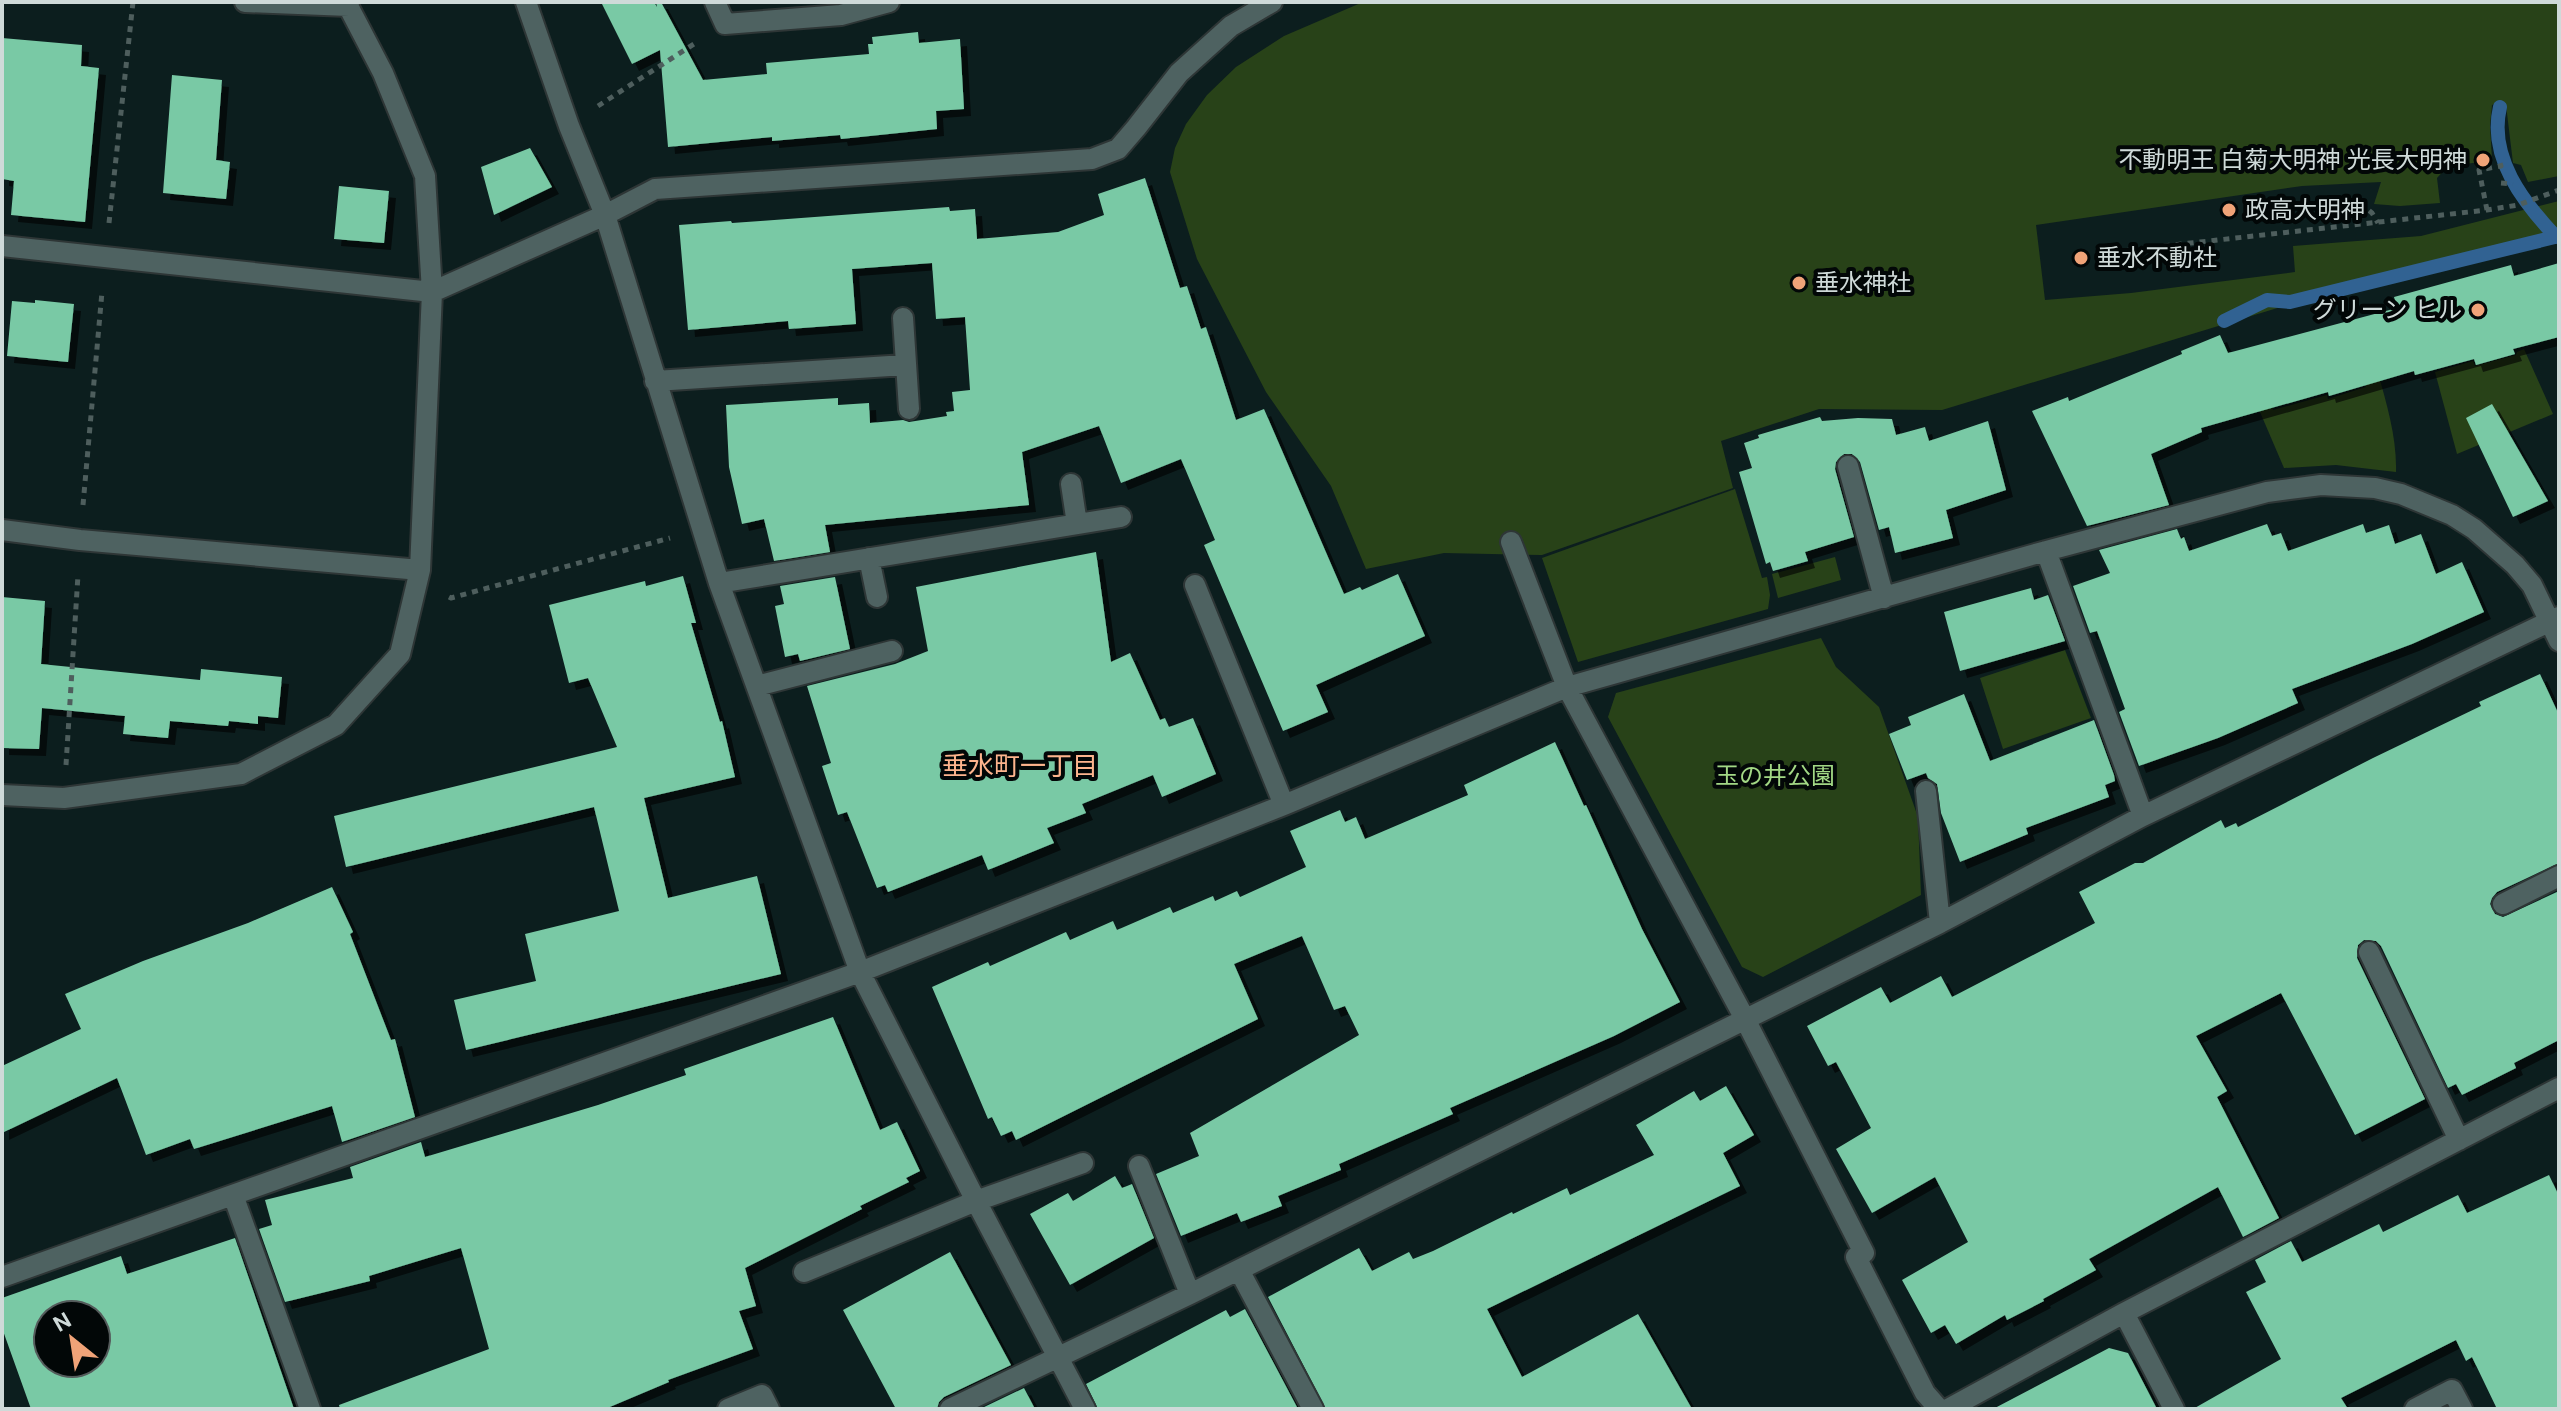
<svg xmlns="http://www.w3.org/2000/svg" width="2561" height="1411" viewBox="0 0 2561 1411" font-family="'DM Sans','Noto Sans JP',sans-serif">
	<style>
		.green { fill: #284218 }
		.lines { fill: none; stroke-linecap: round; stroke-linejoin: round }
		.stream { stroke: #316292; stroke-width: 14 }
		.building { fill: #79c9a5; fill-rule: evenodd; filter: url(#shadow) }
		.minor-casing { stroke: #2e3636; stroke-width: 24 }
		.path { stroke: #4e5e5d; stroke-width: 5; stroke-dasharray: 6 6; stroke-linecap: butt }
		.minor { stroke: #4e6261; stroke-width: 20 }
		.poi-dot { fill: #f0a378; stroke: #020707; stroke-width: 3 }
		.labels { text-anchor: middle; stroke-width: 8; stroke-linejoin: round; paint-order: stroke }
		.poi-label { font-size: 24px; fill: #cfdad9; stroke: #020707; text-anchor: start }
		.park-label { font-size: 24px; fill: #a2d885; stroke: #020707 }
		.neighbourhood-label { font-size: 26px; fill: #fdb48d; stroke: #020707 }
	</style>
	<defs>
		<filter id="shadow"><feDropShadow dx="7" dy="7" stdDeviation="0" flood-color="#0009"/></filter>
	</defs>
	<rect width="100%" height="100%" fill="#0c1e1e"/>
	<path class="green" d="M1363,2H2559V176L2528,182L2521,165L2513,163L2506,105L2500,102L2492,105L2490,125L2492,160L2447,167L2437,178L2440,203L2400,206L2374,204L2381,182L2302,186L2036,225L2045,300L2131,293L2295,272L2293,246L2421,236L2559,201V232L2537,238L2530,247L2284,306L1942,410L1819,409L1721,441L1733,488L1542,555L1444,553L1366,569L1331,486L1266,392L1197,259L1170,172L1175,148L1186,124L1207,95L1236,67L1284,36Z
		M2524,349L2553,414L2457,454L2435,372L2473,361L2475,366L2516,355L2517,352Z
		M2378,373C2387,405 2397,438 2396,472L2336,465L2284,468L2257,405L2264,380L2273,410L2327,395L2328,399L2366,387L2364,377Z
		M1735,489L1762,578L1767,577L1770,595L1768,609L1578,662L1542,558Z
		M1835,557L1841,580L1778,598L1772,574Z
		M1821,638L1836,667L1879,707L1918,817L1921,895L1763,977L1742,967L1608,717L1616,693Z
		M2065,650L2091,718L2003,749L1980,678Z"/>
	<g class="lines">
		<path class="stream" d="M2500,107C2488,157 2523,202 2556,237
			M2224,321L2267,300L2290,302L2559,236"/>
	</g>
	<path class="building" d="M601,2H654L657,7L656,2H661L703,80L767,74L766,63L869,54L868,44H873L872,37L918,32L919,43L960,39L964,109L936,111L937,129L841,139L840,135L772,141V137L668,147L660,50L632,64Z
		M2,38L82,45L81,66L99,68L85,222L11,215L14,181L2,179Z
		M172,75L222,80L216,160L230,162L226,199L163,193Z
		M530,148L552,187L494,215L481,167Z
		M1145,178L1180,288L1187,286L1201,329L1206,327L1236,420L1264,409L1344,594L1360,587L1362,590L1398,574L1425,636L1316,685L1328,712L1283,731L1204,545L1215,540L1181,459L1121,483L1099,426L1022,452L1029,505L825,525L830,552L774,561L764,519L742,524L729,467L726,405L838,398V405L869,403L870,423L903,420L909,422L947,416L946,412L954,411L952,392L970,390L965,317L936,319L932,263L852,269L856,324L789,329L788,321L688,330L679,225L731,221L732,223L949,207L950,211L975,209L977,239L1058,232L1104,215L1098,194Z
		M339,186L389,191L384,243L334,239Z
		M2559,263V337L2513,349L2515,354L2476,365L2474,359L2415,375L2414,371L2329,396L2328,392L2201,428L2202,432L2151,454L2169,505L2087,526L2032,411L2068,397L2069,401L2182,354L2181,351L2220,335L2228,353L2397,308L2394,297L2511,265L2514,276Z
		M35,300L74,304L68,362L7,356L12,301L35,303Z
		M2492,404L2548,501L2513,517L2466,418Z
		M1820,417L1822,421L1858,418L1892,419L1896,435L1925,427L1929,441L1988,421L2006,490L1946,510L1953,538L1895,553L1889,527L1879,530L1860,462L1852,454H1844L1836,462L1835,469L1854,537L1805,552L1808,561L1773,571L1770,562L1766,564L1739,472L1752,468L1744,443L1759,438L1758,435Z
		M2267,524L2272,536L2281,533L2288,551L2363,524L2366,533L2389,525L2395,544L2421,534L2436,574L2462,562L2484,612L2412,644L2292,689L2298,703L2218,738L2139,766L2119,712L2125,709L2097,631L2090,633L2073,586L2110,573L2099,550L2177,529L2181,539L2184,537L2189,551Z
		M1096,552L1111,662L1130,653L1160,720L1165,718L1169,727L1193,718L1216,774L1162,797L1153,775L1082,804L1086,813L1047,828L1054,843L988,870L982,855L888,892L885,885L877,888L847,812L838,815L822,766L831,763L807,686L895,664L928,651L916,587Z
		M683,576L696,623H691L720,722L722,721L735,777L644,798L668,898L757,876L781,974L466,1050L454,1000L536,981L525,934L619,911L594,807L346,867L334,816L617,747L588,678L569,683L549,605L645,581L646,586Z
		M835,577L850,649L800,661L798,654L785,657L775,606L784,604L780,586Z
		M2031,588L2034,600L2048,595L2065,641L1960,671L1944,612Z
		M2,597L45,601L41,664L200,680L201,669L282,677L278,718L258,716V724L229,721L228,726L170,721L168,738L123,734L125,716L42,708L39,749L2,748Z
		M2540,674L2559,715V863L2497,892L2492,898L2490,904L2495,914L2503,917L2559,891V1040L2514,1063L2516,1068L2462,1095L2456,1084L2448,1088L2381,946L2376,941L2364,940L2358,945L2357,958L2425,1099L2355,1135L2281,993L2196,1036L2227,1091L2217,1097L2279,1218L2243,1237L2218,1187L2089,1259L2096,1270L2043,1299L2044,1301L2007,1320L2005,1315L1956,1344L1945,1325L1931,1333L1902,1280L1968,1242L1935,1177L1872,1213L1836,1149L1871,1128L1836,1062L1828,1066L1807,1026L1881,987L1890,1003L1941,976L1952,997L2095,923L2079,892L2135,863H2143L2221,820L2225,828L2236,823L2238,827L2373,758L2481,706L2479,702Z
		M1964,694L1990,761L2094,720L2114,775L2115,781L2105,785L2109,797L2026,828L2028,834L1960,862L1941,813L1937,784L1928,778L1926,773L1907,780L1889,734L1911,725L1908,717Z
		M1555,742L1584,806L1586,805L1642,929L1680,1002L1614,1036L1450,1108L1453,1114L1339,1164L1341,1170L1278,1196L1282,1206L1241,1222L1237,1213L1181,1236L1156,1174L1199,1156L1190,1133L1359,1035L1345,1006L1334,1010L1302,936L1234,964L1258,1019L1016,1140L1012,1131L1001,1136L992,1117L988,1119L932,987L988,962L990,966L1066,932L1070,940L1113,921L1117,930L1170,907L1173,913L1213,896L1215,901L1237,891L1240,897L1306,867L1290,831L1340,810L1345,822L1356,817L1365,839L1468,795L1464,785Z
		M332,887L353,932L350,934L391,1040L395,1039L415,1117L342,1142L332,1106L194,1149L190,1139L146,1155L117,1078L2,1133V1066L81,1029L65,994L143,961L248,923Z
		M833,1017L880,1130L897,1122L920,1171L906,1178L909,1182L860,1206L862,1209L745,1268L756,1306L739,1311L753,1349L668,1380L669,1382L605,1409H340L339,1405L489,1349L461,1248L369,1276L370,1281L285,1302L259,1229L272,1225L265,1200L353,1178L350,1167L421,1142L425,1157L598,1105L686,1075L684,1069Z
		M1726,1086L1754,1135L1723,1153L1740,1186L1487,1309L1522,1377L1638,1314L1692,1409H1326L1268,1297L1359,1248L1372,1271L1409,1252L1413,1259L1433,1251L1512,1212L1513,1214L1567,1188L1570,1195L1654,1155L1636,1125L1694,1091L1700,1101Z
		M2549,1175L2559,1196V1409H2497L2472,1357L2466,1361L2456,1340L2341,1398L2348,1409H2193L2281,1359L2246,1292L2266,1282L2255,1260L2291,1241L2302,1262L2379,1224L2383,1232L2458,1195L2467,1213Z
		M1115,1176L1122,1188L1132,1184L1154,1238L1070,1285L1030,1214L1068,1193L1073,1201Z
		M235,1238L294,1409H31L2,1328V1298L121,1256L127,1274ZM48,1315H96V1363H48Z
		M950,1252L1011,1365L944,1397L939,1402L937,1409H896L843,1310Z
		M1245,1309L1298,1409H1098L1086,1384L1226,1310L1230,1317Z
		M2109,1348L2128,1353L2157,1409H1993Z
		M1024,1388L1035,1409H980Z"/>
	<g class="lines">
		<g class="minor-casing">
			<path id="minor" d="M245,2L349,6
				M715,2L725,24L841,15L889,2
				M2,246L432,292L605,215L569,126L526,2
				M903,318L909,409
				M655,381L905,365
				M1848,466L1884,598
				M1071,484L1077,524
				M2,530L80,540L420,570
				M1511,542L1567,687L1745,1019L1864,1253L1856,1257L1925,1393L1939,1409
				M2046,551L2143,816
				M869,558L877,597
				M719,583L1121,517
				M1195,585L1284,805
				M757,686L892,651
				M1926,791L1940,923
				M2,795L64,798L241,774L336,725L400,654L420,570L432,292L425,176L383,73L346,2
				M2503,904L2559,876
				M2369,952L2459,1140
				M1139,1166L1190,1294
				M233,1195L310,1409
				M1239,1270L1313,1409
				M804,1272L976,1201L1083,1163
				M2,1277L860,972L1284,805L1567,687L2046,551L2267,492L2321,485L2375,488L2401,494L2452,515L2474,529L2515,565L2532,585L2559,641
				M2124,1313L2174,1409
				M728,1409L762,1395L769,1409
				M950,1409L1190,1294L1940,923L2143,816L2559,617
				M1085,1409L976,1201L860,972L719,583L605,215L655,189L1092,159L1118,149L1136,128L1179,73L1231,26L1272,2
				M1948,1409L2124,1313L2559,1088
				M2415,1409L2452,1390L2462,1409"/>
		</g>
		<path class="path" d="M598,106L697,42
			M2501,183L2513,184
			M2360,203L2372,213L2378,223
			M2487,210L2479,170L2501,166L2499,160
			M109,223L133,2
			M2128,250L2487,210L2518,205L2559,190
			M83,505L102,292
			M449,597L451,598L670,538
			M66,765L78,575"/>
		<use href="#minor" class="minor"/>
	</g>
	<g class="poi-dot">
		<circle cx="2483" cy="160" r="8"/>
		<circle cx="2229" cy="210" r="8"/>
		<circle cx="2081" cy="258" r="8"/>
		<circle cx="1799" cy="283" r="8"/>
		<circle cx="2478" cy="310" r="8"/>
	</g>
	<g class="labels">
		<g class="poi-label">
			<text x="2467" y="168" text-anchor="end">不動明王 白菊大明神 光長大明神</text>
			<text x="2245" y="218">政高大明神</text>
			<text x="2097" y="266">垂水不動社</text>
			<text x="1815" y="291">垂水神社</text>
			<text x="2462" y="318" text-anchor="end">グリーン ヒル</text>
		</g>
		<g class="park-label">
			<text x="1775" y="784">玉の井公園</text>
		</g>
		<g class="neighbourhood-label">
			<text x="1020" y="775">垂水町一丁目</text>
		</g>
	</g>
	<rect width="2561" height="1411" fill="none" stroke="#cfdad9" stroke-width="8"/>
	<g transform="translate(72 1339) rotate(330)"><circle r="38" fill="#020707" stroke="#545b5b" stroke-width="2"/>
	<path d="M0-6L14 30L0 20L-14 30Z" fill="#f0a378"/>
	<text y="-12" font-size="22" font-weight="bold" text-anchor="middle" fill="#cfdad9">N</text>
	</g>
</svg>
